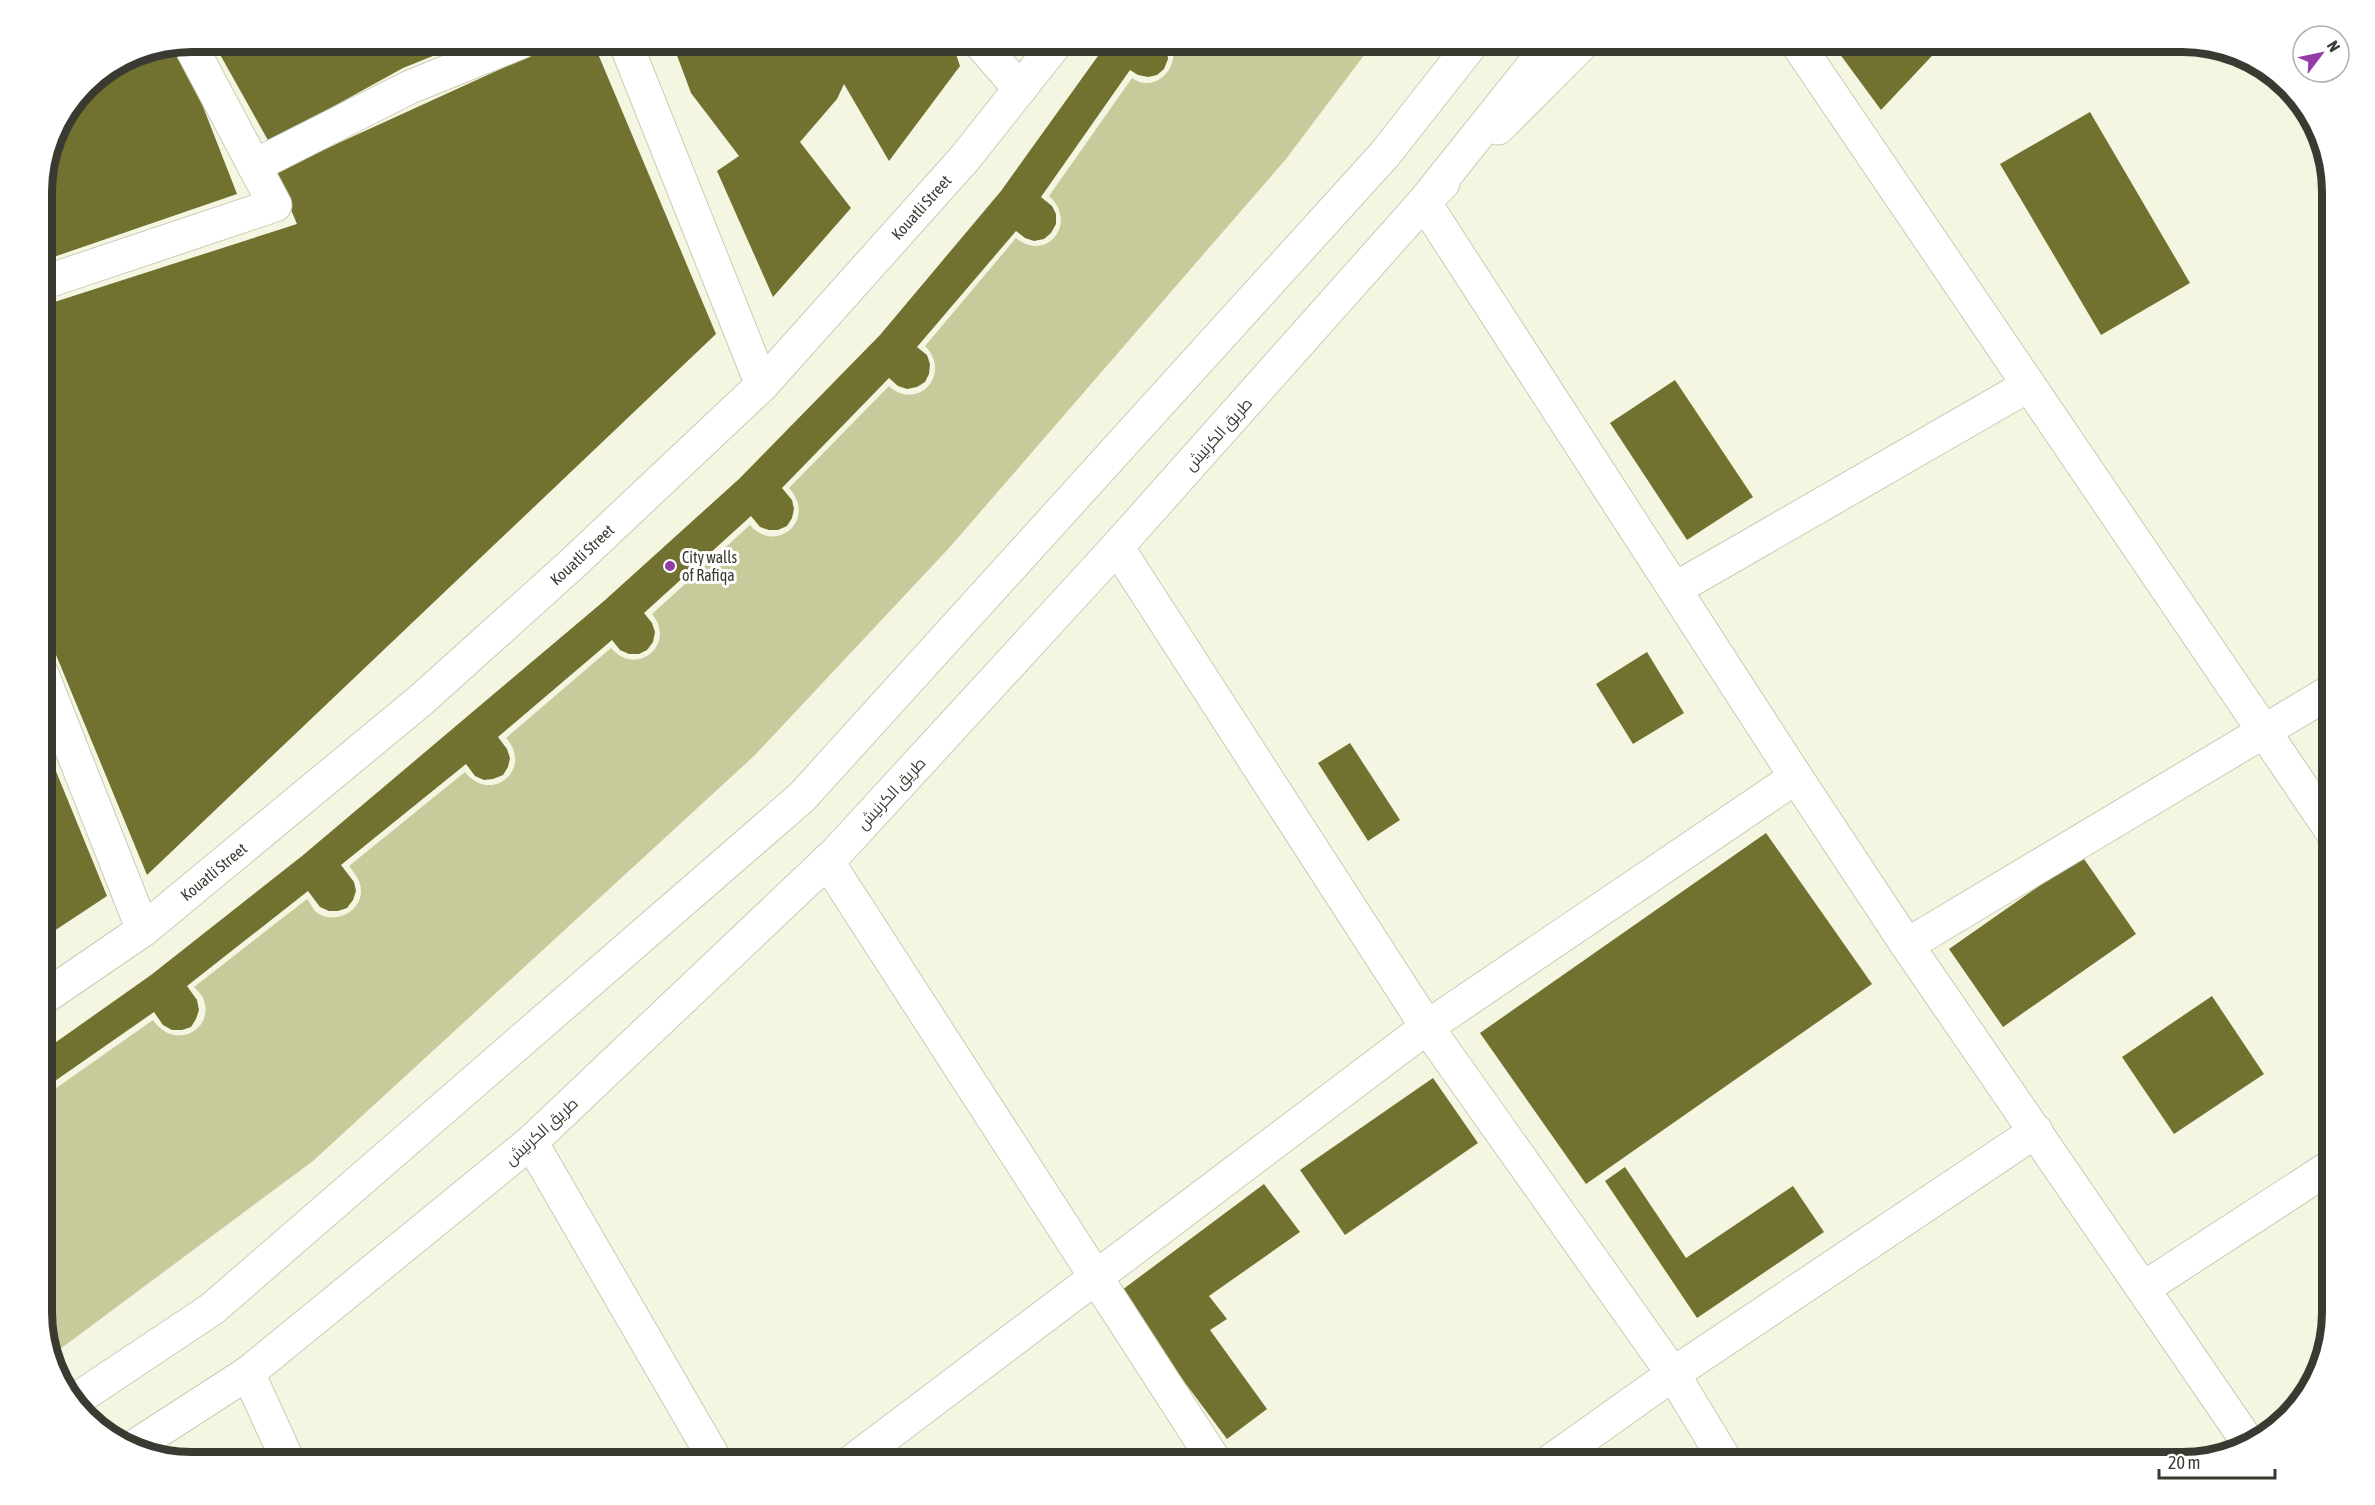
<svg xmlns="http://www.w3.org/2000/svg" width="2375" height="1505" viewBox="0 0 2375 1505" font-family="'Asap Condensed',Cairo,sans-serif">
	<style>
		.green { fill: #c8ca9c }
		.building { fill: #71722f }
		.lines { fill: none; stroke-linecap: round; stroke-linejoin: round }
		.minor-casing { stroke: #cacbb7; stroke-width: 35 }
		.major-casing { stroke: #cacbb7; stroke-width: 35 }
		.minor { stroke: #fff; stroke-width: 33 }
		.major { stroke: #fff; stroke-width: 33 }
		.poi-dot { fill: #943ca9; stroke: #fff; stroke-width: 2 }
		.labels { text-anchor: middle; stroke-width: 6; stroke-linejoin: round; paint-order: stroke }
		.street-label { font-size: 16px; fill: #3a3a32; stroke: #fff }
		.poi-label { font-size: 16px; fill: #3a3a32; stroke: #fff; text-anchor: start }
		.rim { fill: none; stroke: #3a3a32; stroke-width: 8 }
	</style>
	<rect width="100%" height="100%" fill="#f5f6e1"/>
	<path class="green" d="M1170,42H1374L1286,159L950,547L754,756L313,1161L52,1355L42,1322V1137L45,1130L42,1098L153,1020C175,1052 216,1029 203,998C201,994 197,990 194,987L307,899C310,902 312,908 315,911C332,926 361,913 361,891C361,881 355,874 349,866L465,772C491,805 534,769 506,738L611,648C637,678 677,644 652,614L750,525C776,555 818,520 789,488L889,386C917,412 953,374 925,346L1016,238C1046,263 1079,223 1049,196L1132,78C1155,95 1183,66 1170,42Z"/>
	<path class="building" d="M213,42H468L403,68L269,142Z
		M560,42H593L716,334L147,875L42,621V306L297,224L275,172Z
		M672,42H952L960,66L889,161L844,84L837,99L800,142L851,208L773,297L717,171L739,156L691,93Z
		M1108,42H1163L1167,50L1168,59L1164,69L1157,75L1148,77L1138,75L1130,70L1041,197L1052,206L1056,214V224L1051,233L1044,239L1034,241L1025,238L1016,231L917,347L927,355L930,364L929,374L925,382L917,387L907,389L898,386L889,378L782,488L792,500L794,509L792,518L787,526L778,530H769L760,527L751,516L644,613L652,623L655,632L653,642L647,650L639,654H629L620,650L612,640L498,737L507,749L510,758L508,767L503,775L493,779L484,780L475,776L466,764L341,865L354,882L356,891L353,900L347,908L338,911H329L320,907L308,891L187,986L197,1000L199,1010L196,1019L191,1027L182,1030H172L163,1025L154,1012L42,1090V1052L151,975L302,856L604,601L739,479L880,335L1001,191Z
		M1831,42H1945L1881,110Z
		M179,45L237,194L42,261V183L57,126L86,86L135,53Z
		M2090,112L2190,283L2101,335L2000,164Z
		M1675,380L1753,497L1687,540L1610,423Z
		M1647,652L1684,713L1633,744L1596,684Z
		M42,737L107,896L42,939Z
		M1350,743L1400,820L1368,841L1318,763Z
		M1766,833L1872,984L1586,1184L1480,1033Z
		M2082,856L2136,934L2003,1027L1949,949Z
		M2212,996L2264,1074L2174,1134L2122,1057Z
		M1433,1078L1478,1143L1345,1235L1300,1170Z
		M1625,1167L1686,1258L1793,1186L1824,1232L1697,1318L1605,1181Z
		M1264,1184L1300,1232L1209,1296L1227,1319L1210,1330L1267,1409L1227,1439L1118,1293Z
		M1953,1448L1963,1463H1931Z"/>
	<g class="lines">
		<g class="minor-casing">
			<g id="minor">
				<path d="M625,42L762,385"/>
				<path d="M979,42L1020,89"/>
				<path d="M1796,42L2333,833"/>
				<path d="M1498,128L1584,42"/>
				<path d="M254,166L410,87L521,42"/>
				<path d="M1443,183L1424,202L1796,777L1907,945L2250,1445"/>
				<path d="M42,283L275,205L189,43"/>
				<path d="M1117,547L1427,1027L1673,1374L1727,1463"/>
				<path d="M1675,589L2029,385"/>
				<path d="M42,674L143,930"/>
				<path d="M827,861L1216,1463"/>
				<path d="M1907,945L2333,690"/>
				<path id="s1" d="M42,999L143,930L421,700L571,565L762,385L965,158L1057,42"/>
				<path d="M531,1142L717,1463"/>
				<path d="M2144,1288L2333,1165"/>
				<path d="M248,1373L289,1463"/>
				<path d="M850,1463L1427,1027L1796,777"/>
				<path d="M1548,1463L1673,1374L2036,1131"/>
			</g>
		</g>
		<g class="major-casing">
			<path id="major" d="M74,1401L212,1309L802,797L1385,154L1473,42
				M135,1446L248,1373L531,1142L837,852L1117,547L1424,202L1552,42"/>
		</g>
		<use href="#minor" class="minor"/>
		<use href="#major" class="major"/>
	</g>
	<circle class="poi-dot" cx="670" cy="566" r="6"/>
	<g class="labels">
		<g class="street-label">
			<text dy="6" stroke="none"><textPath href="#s1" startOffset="1186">Kouatli Street</textPath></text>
			<text transform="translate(1218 434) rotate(-48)" y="6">طريق الكرنيش</text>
			<text dy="6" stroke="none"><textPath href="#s1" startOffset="700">Kouatli Street</textPath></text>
			<text transform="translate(891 793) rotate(-47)" y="6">طريق الكرنيش</text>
			<text dy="6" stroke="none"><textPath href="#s1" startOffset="214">Kouatli Street</textPath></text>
			<text transform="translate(541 1131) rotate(-42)" y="6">طريق الكرنيش</text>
		</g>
		<g class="poi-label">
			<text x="682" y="563">City walls<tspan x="682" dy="18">of Rafiqa</tspan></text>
		</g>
	</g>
	<path d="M0 0H2375V1505H0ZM192 52H2182A140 140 0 0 1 2322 192V1312A140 140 0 0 1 2182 1452H192A140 140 0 0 1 52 1312V192A140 140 0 0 1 192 52Z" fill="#fff" fill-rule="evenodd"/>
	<path class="rim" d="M192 52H2182A140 140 0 0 1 2322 192V1312A140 140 0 0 1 2182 1452H192A140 140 0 0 1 52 1312V192A140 140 0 0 1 192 52Z"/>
	<g transform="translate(2321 54) rotate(58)"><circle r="28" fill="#ffffff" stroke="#b0b0ad" stroke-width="1.5"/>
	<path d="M0-4.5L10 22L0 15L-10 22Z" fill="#943ca9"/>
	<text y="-9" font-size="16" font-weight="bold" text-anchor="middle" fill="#3a3a32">N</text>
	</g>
	<path d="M2159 1469v9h116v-9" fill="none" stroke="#3a3a32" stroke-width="3"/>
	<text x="2168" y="1469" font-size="18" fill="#3a3a32" stroke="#ffffff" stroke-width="4.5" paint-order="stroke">20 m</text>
</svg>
